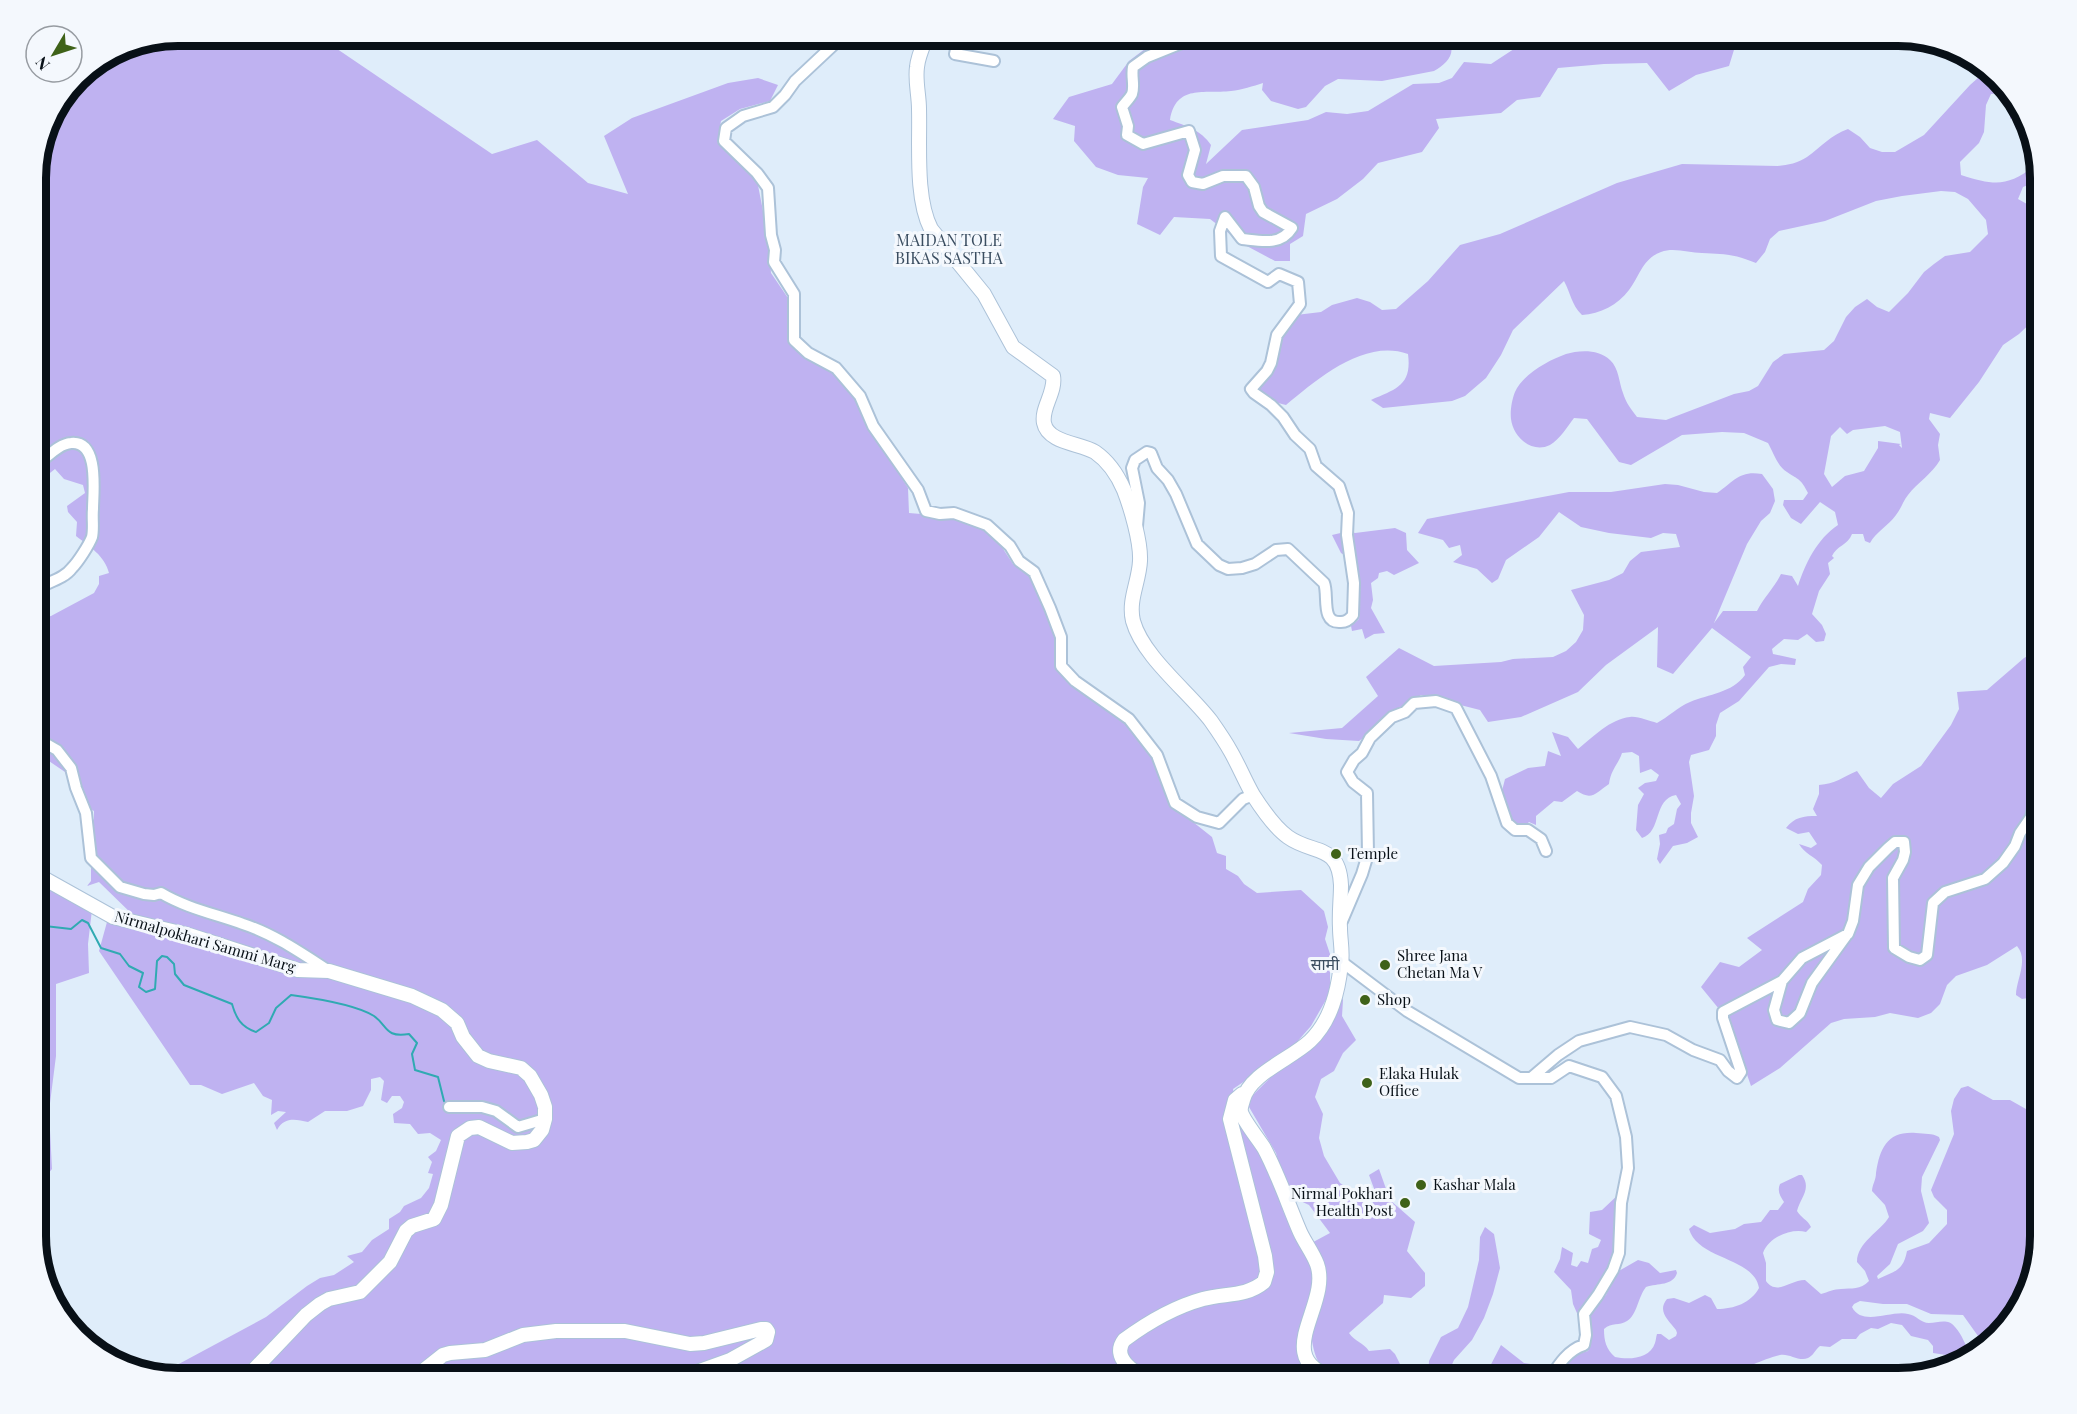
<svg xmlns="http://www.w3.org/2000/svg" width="2077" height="1414" viewBox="0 0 2077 1414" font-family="'Playfair Display','Noto Sans Devanagari',serif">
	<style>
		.green { fill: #bfb2f1; fill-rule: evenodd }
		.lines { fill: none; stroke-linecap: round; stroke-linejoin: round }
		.stream { stroke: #30aab2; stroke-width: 2 }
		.minor-casing { stroke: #acc2d8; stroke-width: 14 }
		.major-casing { stroke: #acc2d8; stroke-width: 16 }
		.minor { stroke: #fff; stroke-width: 10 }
		.major { stroke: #fff; stroke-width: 14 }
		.poi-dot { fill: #3f6219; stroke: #f4f8fd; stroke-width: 2 }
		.labels { text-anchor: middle; stroke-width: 6; stroke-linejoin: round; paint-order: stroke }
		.poi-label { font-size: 15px; fill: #081017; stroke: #f4f8fd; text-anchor: start }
		.street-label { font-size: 15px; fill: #081017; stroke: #f4f8fd }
		.neighbourhood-label { font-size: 16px; fill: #3a4d60; stroke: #f4f8fd }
		.rim { fill: none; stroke: #081017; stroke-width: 8 }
	</style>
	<rect width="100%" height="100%" fill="#dfedfa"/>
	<path class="green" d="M179,36H318L492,154L537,140L588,183L628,194L604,136L632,118L728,83L758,78L778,85L770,101L740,109L721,121L719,132L757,180L768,237L771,273L790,301V341L832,371L856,400L876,437L908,488L909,513L956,517L992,532L1013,564L1030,574L1056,634L1059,670L1127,724L1156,761L1169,803L1212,837L1217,853L1226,856V869L1238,876L1244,884L1257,893L1301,890L1324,911L1328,927L1325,939L1330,954V986L1327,998L1311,1026L1289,1051L1233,1089L1235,1102L1268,1166L1284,1213L1304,1247L1330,1233L1309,1205L1292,1197L1280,1170L1276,1153L1249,1107L1248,1100L1271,1077L1290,1063L1340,991L1343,1000L1342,1016L1356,1040L1343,1053L1334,1071L1321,1079L1315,1097L1323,1114L1319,1138L1324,1156L1340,1183L1362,1198L1367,1218L1376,1194L1369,1175L1379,1169L1390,1200L1415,1222L1407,1251L1425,1273V1286L1411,1298L1384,1295L1383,1303L1349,1333C1355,1342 1363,1342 1369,1351L1390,1349L1395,1354L1407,1378C1385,1378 1330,1384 1318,1361C1313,1352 1312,1339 1310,1329L1303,1326C1293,1348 1307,1360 1319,1378H179L162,1373L266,1317L307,1286L320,1278L334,1275L354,1262L347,1256L362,1252L372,1240L389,1229V1219L400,1212L404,1206L421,1198L429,1188L433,1174L428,1173L432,1162L428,1157L436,1151L441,1140L430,1133L418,1134L410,1124L394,1123L393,1114L402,1108L404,1102L400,1096H392L387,1103L381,1100L384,1081L380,1077L371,1079V1090L363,1106L347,1111H325L308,1122C295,1119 284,1117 277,1130L274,1123L286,1112L278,1111L271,1115L272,1100L263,1096L254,1083L222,1094L201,1085H190L99,951L107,922L123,924L137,919L99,882L87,886L91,881V868L95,858L85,829L94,819V811L76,800L65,772L46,759H36V620L40,618L51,616L94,593L99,584V576L109,573C105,556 89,546 76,536L77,522L68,512L67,506L85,493L83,485L64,479L55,469L36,484V170L47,124L78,78L124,47Z
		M1162,36H1287L1291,39L1392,47L1440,39H1447C1458,52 1447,64 1434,71L1382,81L1338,79L1325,86L1306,107L1298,109L1271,101L1262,90L1263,83C1253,86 1242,90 1231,91C1204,94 1176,84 1170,120C1186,126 1201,130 1211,145L1206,164L1242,130L1308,120L1326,112L1347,114L1368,111L1413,84L1439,83L1452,78L1464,62L1491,64L1520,45L1525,36L1540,37L1539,44L1546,47L1572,38L1735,36L1737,40L1729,66L1696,75L1669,91L1647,63L1604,64L1558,68L1540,97L1517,100L1501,113L1436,119L1439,128L1422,152L1378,163L1363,179L1337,199L1306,214L1303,236L1290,244V261H1275L1243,244L1210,219L1174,217L1160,235L1137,224L1143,187L1148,178L1118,175L1096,167L1074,141L1075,126L1053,119L1069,97L1112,84L1129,61Z
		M1987,70L2022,108L2023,111L2010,119V105L2005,93L1991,94L1986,105L1984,132L1979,143L1960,162L1961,175C1996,186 2008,187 2037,164L2041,180L2023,187L2018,199L2041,212V313L2019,334L2003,345L1979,382L1950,418L1930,413L1929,419L1940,434L1938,445L1940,460C1932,474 1918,482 1908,495C1903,501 1901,509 1896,515C1888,526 1876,532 1870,543L1865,541L1863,534H1852C1848,545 1836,546 1832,556L1834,558L1828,563L1830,574L1819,591L1812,614L1822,625L1826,634L1824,641L1816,642L1807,634L1798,640L1784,639L1772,649L1773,654L1796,659L1795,665L1781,664L1769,667L1739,701L1720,713L1716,725V736L1709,750L1691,755L1689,762L1694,796L1691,813V823L1698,837L1687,843L1673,846L1660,864L1657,859L1660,844L1659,835L1666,833L1668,828L1674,824L1677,809L1681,804L1676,795C1653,799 1662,832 1642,838L1636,830L1638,805L1644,794L1638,788L1645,783L1656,781L1659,775L1651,769L1640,773L1639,756L1632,752L1622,753C1618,765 1611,769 1609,784C1596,793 1592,801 1577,791L1562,802L1554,801L1536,816V825L1529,822L1525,826H1513L1501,795L1505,779L1528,768L1545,766L1548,751L1561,756L1552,732L1568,737L1578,749C1593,737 1610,719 1630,717C1638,716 1649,721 1657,723C1668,717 1678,707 1690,702C1709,694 1732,693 1745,675L1743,667L1751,657L1712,628L1673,674L1657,667L1658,627L1606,665L1578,692L1521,717L1488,722L1480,710L1421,695L1359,741L1326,739L1289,733L1342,728L1378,696L1366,677L1399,648L1434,666L1501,662L1513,659L1553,657L1566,651L1576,642L1583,630L1584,615L1571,590L1609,580L1623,573L1630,561L1641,552L1680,547L1676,534L1663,533L1651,538L1609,533L1581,527L1559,512L1539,537L1506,560L1498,579L1492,583L1477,569L1453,562L1462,555L1460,545L1449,548L1443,540L1418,533L1427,519L1569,492H1611L1665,484L1678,485L1704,492L1717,493C1734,481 1740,470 1762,474L1773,489L1775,501L1770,513L1761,521L1747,544L1714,623L1723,611H1757C1764,597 1774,588 1781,574L1792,576L1798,586C1805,564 1817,539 1838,525L1835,512L1820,502L1801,524L1791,518L1783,505L1784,500H1803L1808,493C1801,479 1799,480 1787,472C1778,467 1773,452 1768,443L1744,433L1722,432L1682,435L1631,465L1619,462L1587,419L1574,418C1567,427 1560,439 1550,445C1532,454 1513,437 1511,419C1510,411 1512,399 1515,392C1523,374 1549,360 1566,354C1579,350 1599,349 1610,360C1619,368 1619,383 1623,393C1626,403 1631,409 1637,417L1666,420L1734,394L1749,391L1758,386L1773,362L1784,354L1824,350L1834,341L1846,317L1855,307L1867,299L1877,307L1889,312L1908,293L1924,272L1934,264L1945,256L1970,252L1988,234L1986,220L1968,199L1955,192L1941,191L1902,196L1876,201L1825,221L1779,231L1770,239L1765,252L1756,263C1734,254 1725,254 1702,253C1689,253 1674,247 1661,252C1642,259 1640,276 1629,290C1618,305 1600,314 1582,315C1571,304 1571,294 1564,281L1513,330L1501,355L1486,378L1465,396L1452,401L1383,408L1371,400C1397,389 1412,385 1408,354C1365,338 1317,379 1286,405C1274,402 1261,399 1257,387L1279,336L1296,315L1321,312L1332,305L1357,298L1370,302L1382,310L1396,309L1428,281L1460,245L1500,234L1617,183L1682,164L1778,166C1788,165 1798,163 1807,157C1821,147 1831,135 1848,129L1860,137L1870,148L1882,152H1895L1924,135L1970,85ZM1885,426L1900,432L1902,448L1899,445L1901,444L1878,441V448L1864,471L1845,476L1832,487L1824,474L1831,436L1840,427L1847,434L1853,430Z
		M1395,528L1406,533L1407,550L1419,563L1394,575L1387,571L1379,573L1378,578L1371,583L1373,600L1371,608L1385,633L1374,634L1365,639L1362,629L1352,631L1351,626L1359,619L1360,608L1356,562L1341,553L1332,535L1349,531L1355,533Z
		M2041,635V926L2034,928L2027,939L2033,958L2041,970V987L2028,998L2022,999L2016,995C2016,980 2029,960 2017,946L1987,965L1956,976L1947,985L1940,1004L1931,1013L1918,1018L1890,1013L1875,1017L1844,1019L1831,1023L1780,1068L1751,1086L1728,1020L1701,987L1720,962L1739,967L1762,950L1747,938L1803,902L1808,889L1821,875L1822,865C1814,856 1805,854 1799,844L1811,848L1817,844L1809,832L1798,834L1786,828C1795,817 1803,816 1817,816L1813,809L1819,794V785C1835,784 1843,777 1857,771L1869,788L1881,798L1893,784L1921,766L1951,725L1959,709L1957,692L1987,690L2024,658L2037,651Z
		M36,868L49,878L88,895L93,901L88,944L89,973L56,984V1056L49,1111L52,1169L36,1188Z
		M1968,1086L1993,1100H2010L2033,1113L2041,1112V1236L2017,1315L1981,1346L1978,1336L1963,1315L1931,1314L1907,1304H1883L1860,1301L1854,1304L1852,1307C1862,1327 1891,1310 1908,1314C1916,1315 1921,1323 1929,1323C1938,1323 1948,1318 1955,1327C1962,1334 1966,1347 1971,1355L1962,1363L1956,1364L1946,1355L1933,1353V1346L1928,1340L1911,1336L1902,1325L1891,1323L1878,1329L1871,1328L1860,1334L1856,1339H1842L1830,1347L1820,1346C1815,1350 1813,1356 1808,1358C1799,1362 1789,1353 1780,1355C1755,1361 1745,1373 1717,1368L1712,1373V1378H1556C1565,1364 1571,1355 1588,1351L1591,1343L1589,1314L1606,1295L1617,1272L1638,1260L1649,1263L1660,1273L1676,1270L1677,1273C1673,1286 1658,1283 1646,1287C1638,1297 1637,1315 1627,1321C1619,1326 1612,1322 1604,1329C1604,1341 1606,1349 1615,1357C1629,1360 1650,1359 1655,1343C1656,1340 1656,1337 1657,1334H1661L1669,1340L1676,1336L1677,1333L1676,1330C1668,1320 1657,1311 1667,1299L1674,1298L1689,1303L1705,1295L1711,1298L1717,1309C1734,1309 1751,1303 1759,1288C1754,1257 1698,1260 1689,1229L1694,1225L1710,1233L1735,1229L1744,1224L1761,1222L1770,1210H1778L1784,1202C1780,1196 1777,1191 1780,1184L1799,1175H1802C1812,1189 1800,1198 1797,1211C1801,1218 1807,1219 1811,1227L1806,1232C1790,1228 1768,1238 1763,1253L1766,1263V1281C1777,1296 1790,1280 1805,1280L1821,1294C1828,1292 1834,1289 1841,1289C1852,1288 1860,1290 1869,1281L1865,1271L1857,1262C1857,1242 1880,1232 1889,1217L1885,1205L1872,1191C1872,1185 1876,1180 1876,1173C1880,1147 1888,1131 1916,1133C1925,1134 1932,1133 1939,1137L1940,1140L1922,1177L1921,1191L1929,1223L1923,1231L1898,1244L1890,1264L1877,1276L1878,1279C1894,1271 1903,1272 1907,1251L1929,1243L1947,1224V1210L1934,1197L1931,1190L1954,1134L1951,1111L1954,1099L1961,1088Z
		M1620,1193L1613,1261L1580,1320L1573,1304L1571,1290L1554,1272L1560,1259L1562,1247L1573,1253L1571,1265L1577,1267L1581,1261L1588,1263L1592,1249L1598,1247L1601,1240L1589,1234L1590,1212L1602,1210Z
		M1485,1227L1494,1234L1500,1268L1493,1294L1484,1318L1472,1340L1454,1360L1446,1378H1428L1429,1361L1441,1337L1458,1328L1468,1307L1479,1260L1480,1237Z
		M1501,1345L1524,1363L1550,1367L1542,1378H1484Z"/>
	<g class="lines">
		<path class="stream" d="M36,925L71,929L82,920L88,923L101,948L120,954L129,966L143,973L139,987L146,992L155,989L157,961L162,956L167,957L174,964L175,974L184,985L232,1004C236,1018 241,1027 256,1032L269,1023L276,1008L291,995C313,998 355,1004 374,1016C388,1026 385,1038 409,1034L417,1043L412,1054L415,1070L438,1077L444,1101L447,1105"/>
		<g class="minor-casing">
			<path id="minor" d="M843,36L795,81L785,95L773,107L743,116L726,128L724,141L757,173L768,188L771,235L775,250L774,262L794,294V340L808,353L836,368L860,396L873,426L918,490L926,511L940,514L954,513L987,525L1010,546L1019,561L1034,572L1050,608L1061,637V666L1075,681L1129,719L1157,755L1175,803L1197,817L1219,823L1243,799L1253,795
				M959,36L955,54L994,61
				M36,465C47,458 58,444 71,443C100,440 93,493 93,509C92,518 94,529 92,537C89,545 78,562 72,568C64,579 48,582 36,589
				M1137,526L1139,503L1132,468L1135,460L1147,452L1151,453L1157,468L1168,480L1176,494L1197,544L1219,565L1228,569L1242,568L1255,564L1276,550L1288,549L1324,583C1329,595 1320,624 1341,622C1347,622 1350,619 1353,615L1354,583L1347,535L1348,513L1339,486L1316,466L1310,449L1295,435L1283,417L1271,405L1254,393L1251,389L1267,371L1271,363L1277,335L1300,304L1298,282L1279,274L1268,282L1221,256L1220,231L1225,217L1242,239C1261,241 1281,246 1292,228L1263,212L1259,206L1254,187L1246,176H1223L1203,184L1192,182L1188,175L1195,150L1189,131L1143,144L1127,135L1128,126L1122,107C1125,103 1130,98 1132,94C1135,86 1131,76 1133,67L1147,57L1199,36
				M36,731L43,742L57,750L71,768L76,788L86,813L91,858L120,887L144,894L154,895L161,893C186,908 215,914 243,924C274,934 301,953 329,971
				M1342,921L1362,874L1368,854L1367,793L1353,782L1347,772L1354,760L1362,753L1370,738L1392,717L1405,712L1414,703L1436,701L1456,708L1491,776L1507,823L1515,830H1528L1541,839L1546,851
				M1342,962L1407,1011L1519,1078H1531L1558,1055L1579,1041L1630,1027L1666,1035L1693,1050L1720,1060L1728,1071L1737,1078L1741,1072L1723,1018V1012L1782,981L1802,958L1848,934L1853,921L1858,885L1869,867L1888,848L1895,842H1904L1905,852L1903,860L1893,878L1894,948L1909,957L1920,960L1927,955L1933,903L1945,892L1985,879L2003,863L2015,846L2020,833L2031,817L2038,787L2041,785
				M1782,981L1774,1010L1777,1020L1789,1023L1800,1013L1812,983L1846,936
				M1531,1078H1551L1569,1066L1602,1077L1616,1096L1626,1137L1628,1168L1621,1203L1619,1253L1613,1270L1598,1295L1584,1314L1586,1335L1584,1345C1568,1350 1559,1364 1550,1378
				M449,1107H482L496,1111L518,1127L545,1119"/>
		</g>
		<g class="major-casing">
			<path id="major" d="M927,36C923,46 918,56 917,67C915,81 919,95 919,109C920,144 915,198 931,229L984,294L1013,347L1053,376C1056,392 1041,408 1044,423C1048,443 1080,443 1095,452C1108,461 1118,476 1124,490C1131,508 1141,542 1140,561C1139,582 1128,600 1133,621C1143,657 1189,692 1211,721C1218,731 1225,741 1231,752C1239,766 1245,781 1253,795C1262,809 1275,828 1288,837C1313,855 1339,843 1341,885C1341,899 1339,913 1340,928C1340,940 1343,952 1341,964C1338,992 1331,1021 1310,1041C1291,1059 1249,1074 1243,1100C1242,1104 1240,1108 1241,1112C1243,1120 1259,1140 1264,1148C1278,1174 1288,1204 1300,1232C1305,1243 1313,1253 1317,1264C1332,1305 1268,1359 1335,1378
				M36,874L113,917L189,935L298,970L329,971L412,996L442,1010L457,1023L463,1037L478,1056L489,1061L521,1068L530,1076L541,1095L545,1107V1119L542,1130L534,1140L527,1142L512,1143L479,1127L470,1128L458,1136L441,1205L434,1219L412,1226L406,1231L390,1262L360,1292L329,1299L320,1304L306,1315L246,1378
				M414,1378L443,1355L450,1353L485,1350L523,1335L556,1331H625L690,1344L704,1343L761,1329H766L768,1332L766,1340L730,1360L680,1378
				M1025,1378C1048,1368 1067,1370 1090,1378
				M1149,1378C1133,1373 1111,1357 1124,1340C1147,1323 1174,1307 1203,1299C1225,1293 1246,1297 1264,1282L1267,1272L1265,1256L1230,1119L1235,1100L1242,1094"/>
		</g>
		<use href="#minor" class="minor"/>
		<use href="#major" class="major"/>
	</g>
	<g class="poi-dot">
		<circle cx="1336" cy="854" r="6"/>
		<circle cx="1385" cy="965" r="6"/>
		<circle cx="1365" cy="1000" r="6"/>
		<circle cx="1367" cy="1083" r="6"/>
		<circle cx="1421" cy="1185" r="6"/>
		<circle cx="1405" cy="1203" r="6"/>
	</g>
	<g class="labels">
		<g class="poi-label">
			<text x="1348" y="859">Temple</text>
			<text x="1397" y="961">Shree Jana<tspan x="1397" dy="17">Chetan Ma V</tspan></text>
			<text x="1377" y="1005">Shop</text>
			<text x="1379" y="1079">Elaka Hulak<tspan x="1379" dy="17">Office</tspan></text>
			<text x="1433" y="1190">Kashar Mala</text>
			<text x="1393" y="1199" text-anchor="end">Nirmal Pokhari<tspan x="1393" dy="17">Health Post</tspan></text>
		</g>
		<g class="street-label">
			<text transform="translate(205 942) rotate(16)" y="5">Nirmalpokhari Sammi Marg</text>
		</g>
		<g class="neighbourhood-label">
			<text x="949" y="246">MAIDAN TOLE<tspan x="949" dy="18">BIKAS SASTHA</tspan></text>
			<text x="1325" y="970">सामी</text>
		</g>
	</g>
	<path d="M0 0H2077V1414H0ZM178 46H1898A132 132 0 0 1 2030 178V1236A132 132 0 0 1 1898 1368H178A132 132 0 0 1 46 1236V178A132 132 0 0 1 178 46Z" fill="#f4f8fd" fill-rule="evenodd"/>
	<path class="rim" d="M178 46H1898A132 132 0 0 1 2030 178V1236A132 132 0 0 1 1898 1368H178A132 132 0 0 1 46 1236V178A132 132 0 0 1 178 46Z"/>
	<g transform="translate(54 54) rotate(231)"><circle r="28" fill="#f4f8fd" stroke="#969ba1" stroke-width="1.5"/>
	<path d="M0-4.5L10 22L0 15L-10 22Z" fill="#3f6219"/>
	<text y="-9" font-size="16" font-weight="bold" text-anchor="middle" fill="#081017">N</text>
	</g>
</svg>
